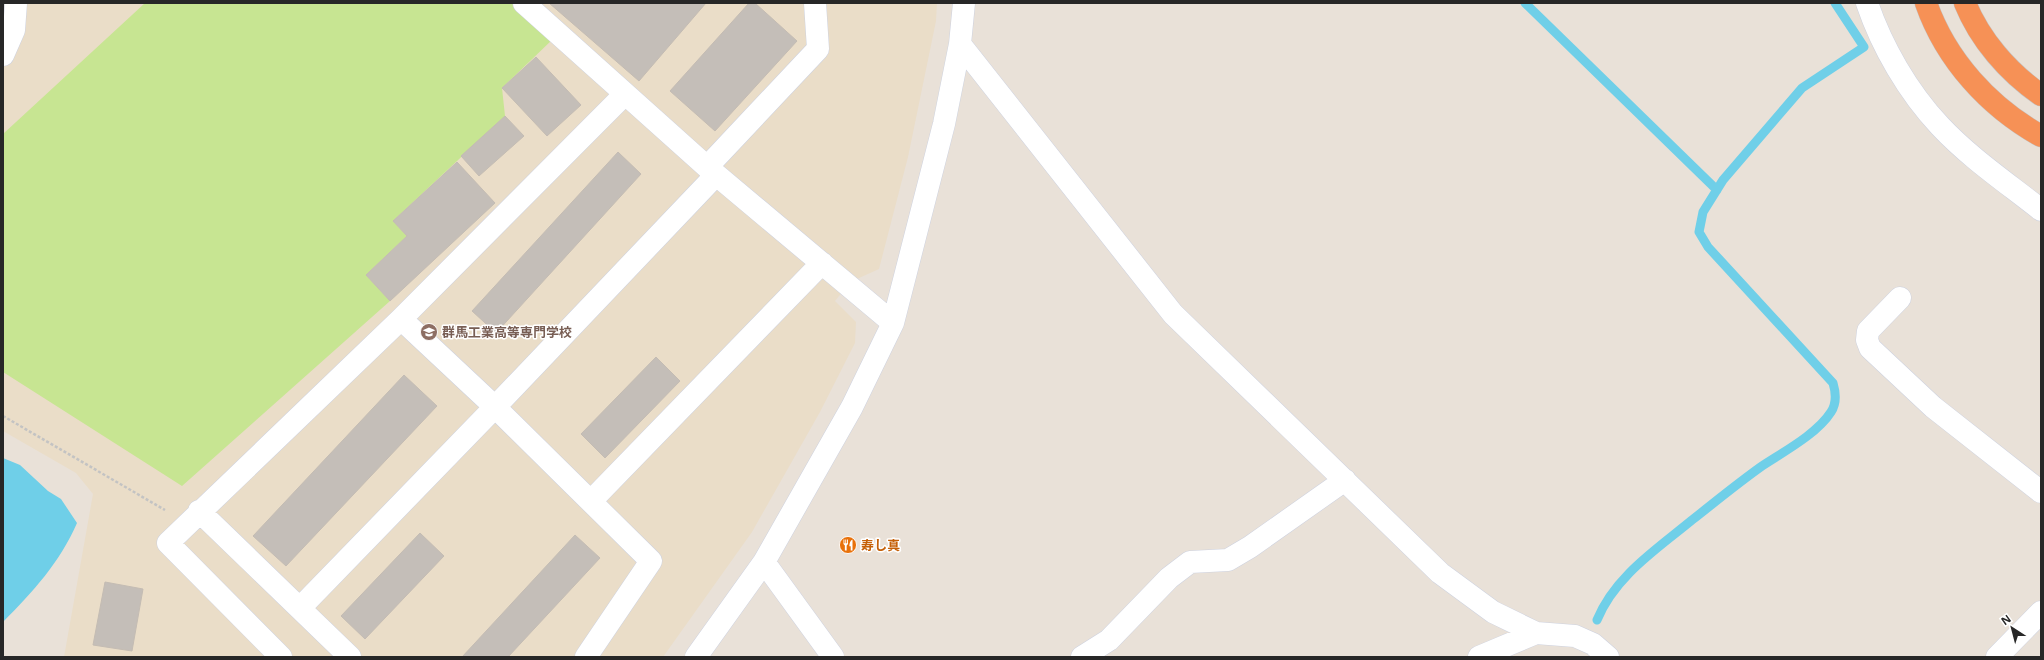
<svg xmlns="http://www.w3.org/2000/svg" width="2044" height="660" viewBox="0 0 2044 660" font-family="'Noto Sans','Noto Sans JP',sans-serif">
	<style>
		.education { fill: #eaddc8 }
		.pitch { fill: #c7e592 }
		.water { fill: #6fcfe8 }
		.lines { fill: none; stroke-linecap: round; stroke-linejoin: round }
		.stream { stroke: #6fcfe8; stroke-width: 9 }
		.building { fill: #c4beb8; stroke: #c4bcb3 }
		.minor-casing { stroke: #ced2df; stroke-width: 23 }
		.highway-casing { stroke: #c3c3c3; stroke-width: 23 }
		.path { stroke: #c3c3c3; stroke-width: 2.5; stroke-dasharray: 3 2; stroke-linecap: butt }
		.minor { stroke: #fff; stroke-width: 22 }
		.highway { stroke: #f69156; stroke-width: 22 }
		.labels { text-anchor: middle; stroke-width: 3; stroke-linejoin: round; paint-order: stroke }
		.education-label { font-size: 13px; font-weight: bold; fill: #785e54; stroke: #fff; text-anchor: start }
		.food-label { font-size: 13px; font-weight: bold; fill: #c56008; stroke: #fff; text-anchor: start }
	</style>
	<rect width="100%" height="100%" fill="#e9e1d8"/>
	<path class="education" d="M3,3H937L936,21L908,157L879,269L859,278L848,285L835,301L856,322L855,343L820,412L752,532L663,657H64L93,494L76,473L3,431Z"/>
	<path class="pitch" d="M145,3H513L553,39L502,88L505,116L393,221L407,236L366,275L390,301L182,486L3,372V134Z"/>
	<path class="water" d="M3,458L20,465L48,491L61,499L77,523C60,562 33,592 3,622Z"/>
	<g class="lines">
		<path class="stream" d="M1525,3L1717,190
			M1597,620C1615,576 1657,549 1692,520C1715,502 1738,483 1762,466C1783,452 1817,434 1831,412C1837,403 1836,393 1833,383L1708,247L1699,232L1703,212L1723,180L1802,88L1864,47L1835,3"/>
	</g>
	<path class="building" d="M549,3H706L639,81Z
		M749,3H755L797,41L715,131L670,91Z
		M536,57L581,105L547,136L502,88Z
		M505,116L524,136L479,176L461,156Z
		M618,152L641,174L496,333L472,311Z
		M457,162L495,203L390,301L366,275L407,236L393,221Z
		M656,357L680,381L605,458L581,434Z
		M404,375L437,406L286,566L253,536Z
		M420,533L444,556L365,639L341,616Z
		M575,535L600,558L508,657H462Z
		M105,582L143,589L132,651L93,645Z"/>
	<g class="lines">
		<g class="minor-casing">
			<path id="minor" d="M524,3L707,167L893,323
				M1867,3C1882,47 1908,92 1940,126C1970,158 2007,183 2041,210
				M960,44L1173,314L1440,573L1493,612L1536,633L1575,636L1593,644L1608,657
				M3,55L14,30L16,3
				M707,167L818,49L815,3
				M1900,298L1868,331L1867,340L1870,348L1933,407L2041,492
				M401,319L495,407L651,561L586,657
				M591,501L822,263
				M199,511L350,657
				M764,562L833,657
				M300,608L495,407L716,175
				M281,657L168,543L401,319L625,94
				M696,657L764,562L852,407L893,323L944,124L960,44L964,3
				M1082,657L1109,640L1169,578L1190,562L1228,560L1250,547L1345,480
				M1479,657L1536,633
				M1997,657L2041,612"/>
		</g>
		<g class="highway-casing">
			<path id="highway" d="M1926,3C1946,60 1989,107 2041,136
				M1965,3C1980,40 2008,72 2041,95"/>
		</g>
		<path class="path" d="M3,416L165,510"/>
		<use href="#minor" class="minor"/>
		<use href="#highway" class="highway"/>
	</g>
	<defs>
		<g id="university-disc" transform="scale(0.9)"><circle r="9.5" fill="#8d6e63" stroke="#fff"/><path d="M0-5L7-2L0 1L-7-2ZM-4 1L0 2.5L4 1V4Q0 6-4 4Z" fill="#fff"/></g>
		<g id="restaurant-disc" transform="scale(0.9)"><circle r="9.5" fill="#e8710a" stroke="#fff"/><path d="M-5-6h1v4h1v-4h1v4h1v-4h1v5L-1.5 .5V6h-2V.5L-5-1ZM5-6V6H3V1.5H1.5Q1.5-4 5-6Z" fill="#fff"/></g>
	</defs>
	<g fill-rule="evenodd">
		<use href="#university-disc" x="429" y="332"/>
		<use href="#restaurant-disc" x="848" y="545"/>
	</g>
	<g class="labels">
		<g class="education-label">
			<text x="442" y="337">群馬工業高等専門学校</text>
		</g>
		<g class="food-label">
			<text x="861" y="550">寿し真</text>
		</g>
	</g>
	<rect width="2044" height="660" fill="none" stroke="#272727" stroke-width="8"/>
	<g transform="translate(2012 628) rotate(324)" stroke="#ffffff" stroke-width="3" paint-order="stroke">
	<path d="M0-3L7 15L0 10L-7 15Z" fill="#272727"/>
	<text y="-6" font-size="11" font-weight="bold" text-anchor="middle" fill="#272727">N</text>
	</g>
</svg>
